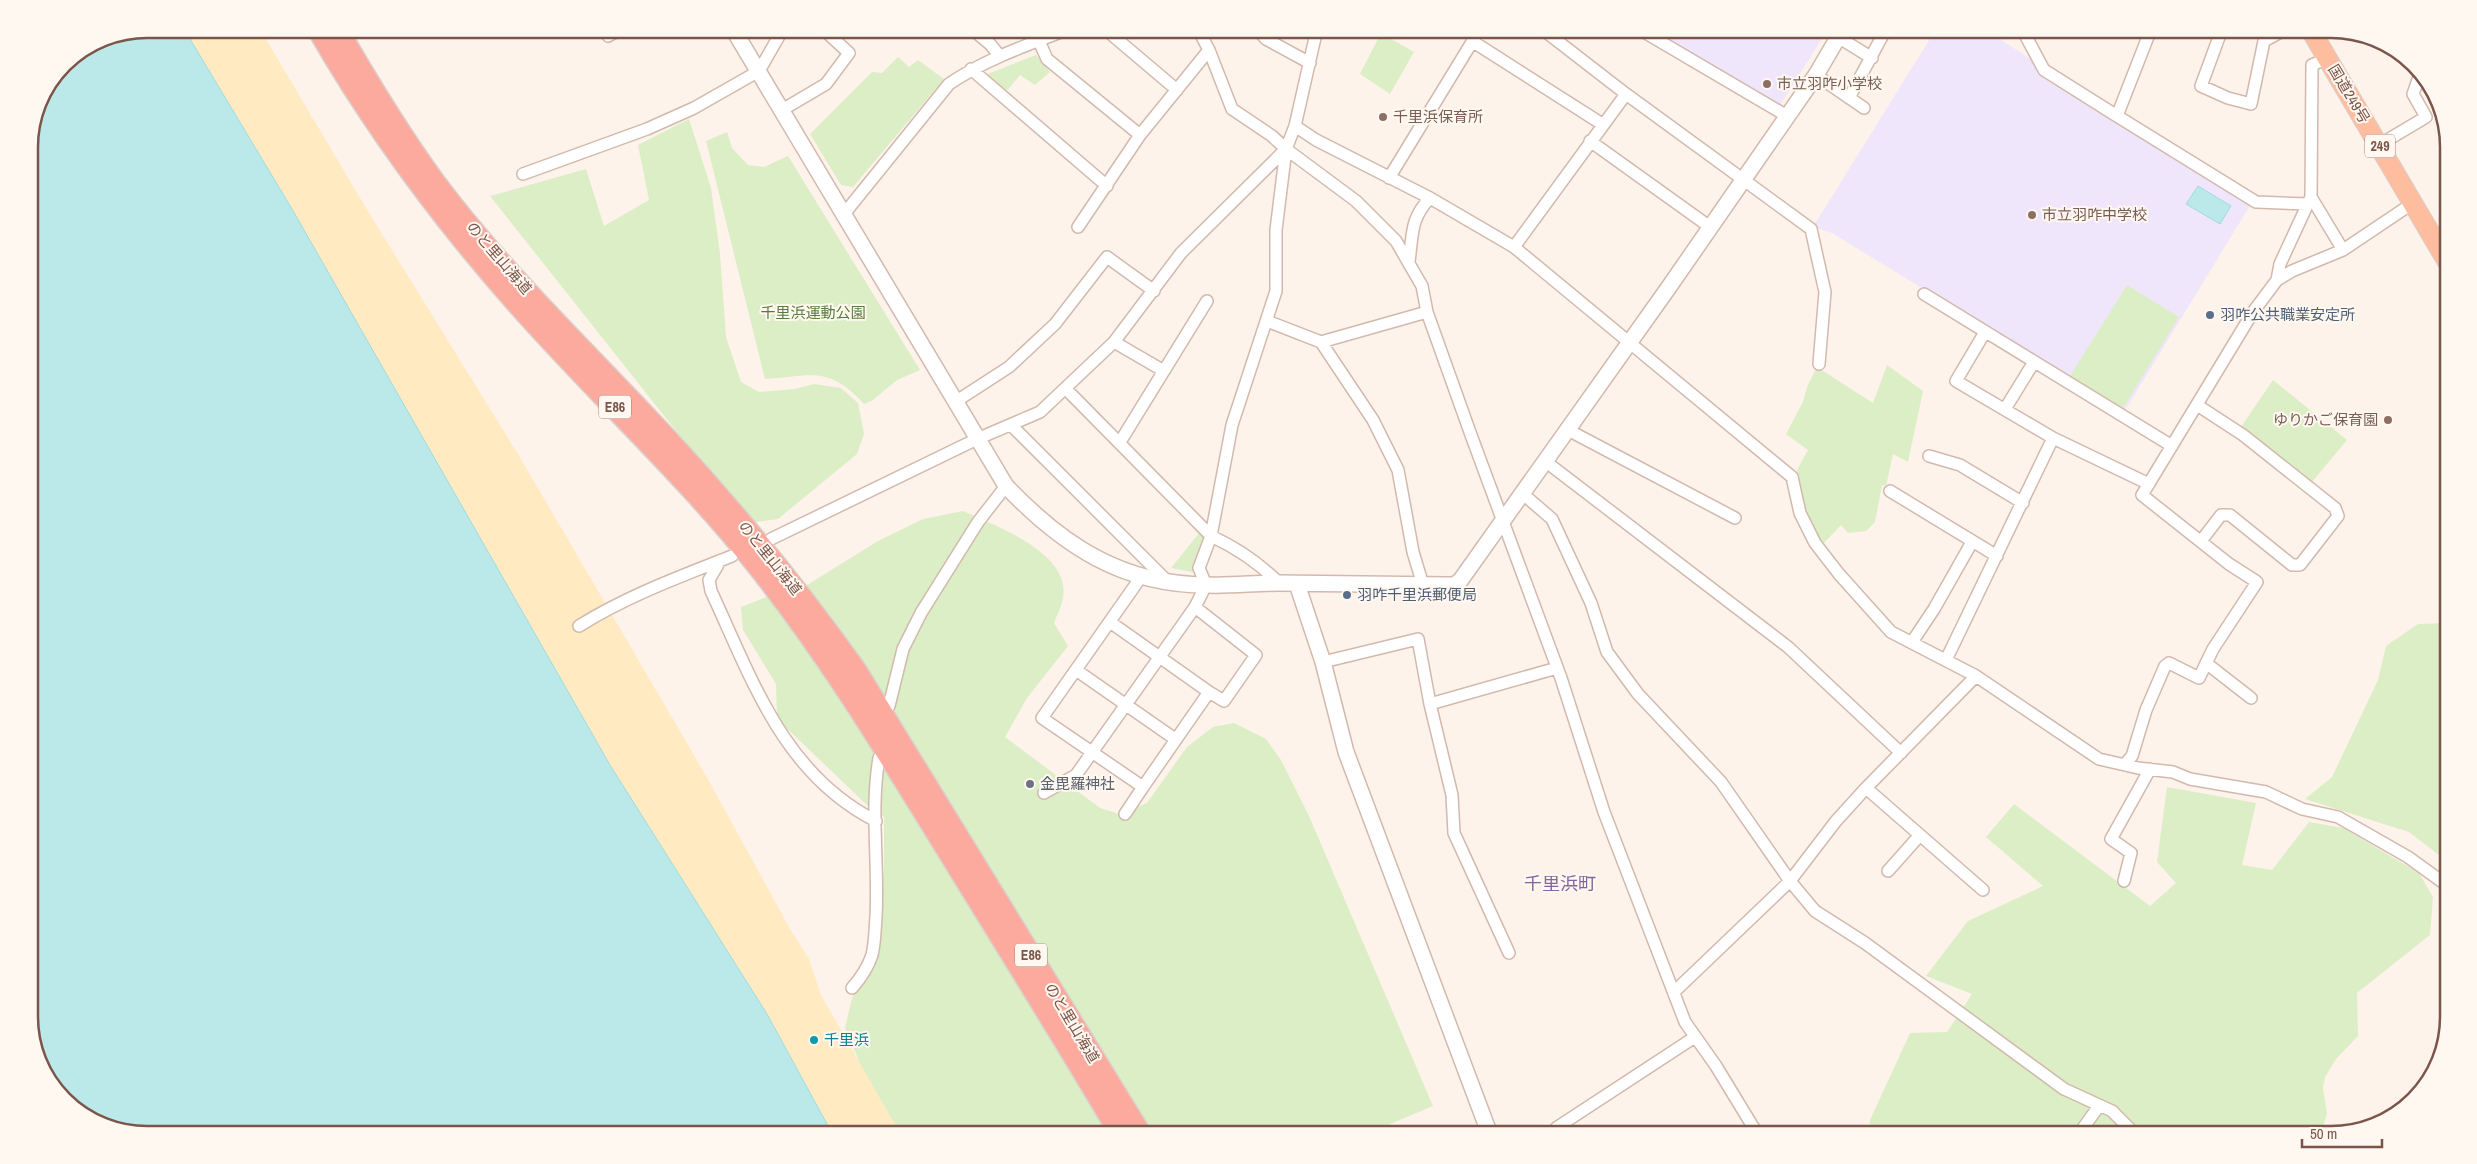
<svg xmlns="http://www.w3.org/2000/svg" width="2477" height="1164" viewBox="0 0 2477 1164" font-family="'Archivo Narrow','Noto Sans JP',sans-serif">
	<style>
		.education { fill: #f0e6fb }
		.green { fill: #dbeec6 }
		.sand { fill: #ffeac2 }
		.water { fill: #bbe9ea; stroke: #a1dbdd }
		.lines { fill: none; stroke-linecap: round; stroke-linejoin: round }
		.minor-casing { stroke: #d2b9ad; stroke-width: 14 }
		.tertiary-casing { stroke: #d2b9ad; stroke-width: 18 }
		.trunk-casing { stroke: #dacfcc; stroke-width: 21 }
		.motorway-casing { stroke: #dacfcc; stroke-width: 24 }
		.minor { stroke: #fff; stroke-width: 11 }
		.tertiary { stroke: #fff; stroke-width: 15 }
		.trunk { stroke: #febd9e; stroke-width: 19 }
		.motorway { stroke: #fcaa9d; stroke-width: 21 }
		.education-dot { fill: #8d6e63; stroke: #fff8f1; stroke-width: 2 }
		.service-dot { fill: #5c6f8a; stroke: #fff8f1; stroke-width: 2 }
		.worship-dot { fill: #6b7280; stroke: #fff8f1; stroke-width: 2 }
		.culture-dot { fill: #0f9aa8; stroke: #fff8f1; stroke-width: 2 }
		.labels { text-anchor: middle; stroke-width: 4; stroke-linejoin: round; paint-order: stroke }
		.shield { fill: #fff8f1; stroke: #a3867c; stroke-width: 1 }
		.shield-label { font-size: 14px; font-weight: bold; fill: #7c554a }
		.education-label { font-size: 15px; fill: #785e54; stroke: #fff8f1; text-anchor: start }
		.street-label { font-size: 15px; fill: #7c554a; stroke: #fff8f1 }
		.park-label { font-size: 15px; fill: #587c3e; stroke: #fff8f1 }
		.service-label { font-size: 15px; fill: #4e5e75; stroke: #fff8f1; text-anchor: start }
		.worship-label { font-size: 15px; fill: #5b616d; stroke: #fff8f1; text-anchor: start }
		.culture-label { font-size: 15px; fill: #0d838f; stroke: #fff8f1; text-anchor: start }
		.quarter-label { font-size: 18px; fill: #84669e; stroke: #fff8f1 }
		.rim { fill: none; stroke: #7c554a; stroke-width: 2.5 }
	</style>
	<rect width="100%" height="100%" fill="#fef3ea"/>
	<path class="education" d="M1647,29H1828L1779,107Z
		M1936,29H1985L2251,204L2124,412L1832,233L1813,227Z"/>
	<path class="green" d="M1381,33L1414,52L1390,94L1360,74Z
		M1036,55L1050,72L1035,85L1020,75L1005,93L985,75Z
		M898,57L909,67L918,60L944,79L853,187L841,185L810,134L872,72L882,73Z
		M689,119L711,188L720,254L726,337L741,382L759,392L795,389L814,384L841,388L858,403L864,434L857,454L778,519L749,523L490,196L586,169L604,226L649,200L638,145Z
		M727,132L732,148L748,165L764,167L788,156L920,370L897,380L873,400L864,404C828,365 813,376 765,379L706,141Z
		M2127,285L2179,317L2123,408L2070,376Z
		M1887,365L1923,391L1908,462L1893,454L1886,486L1882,485L1875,522L1866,531L1848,533L1841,525L1822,545L1804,510L1797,470L1808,450L1786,434L1803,402L1807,387L1817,367L1873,403Z
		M2273,380L2347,440L2311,483L2241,427Z
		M963,511C994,525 1071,553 1063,597C1062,606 1057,615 1054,623L1068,646L1027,698L1005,737L1100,808L1119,814L1147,803L1187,747L1213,727L1234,723L1266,739L1281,760L1309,816L1433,1106L1364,1135H901L862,1068L845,1028L852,998L878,955L884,869V817L868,806L777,719L776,684L743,630L741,607L784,590L807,585L878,541L923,519Z
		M1200,532L1205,535L1192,572L1171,568Z
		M2448,623V862L2409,832L2305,799L2332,777L2378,680L2386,646L2418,624Z
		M2167,787L2256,803L2242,865L2272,870L2309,822L2343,828L2419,873L2433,897L2430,935L2357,993L2358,1036L2336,1059L2325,1077L2323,1088L2327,1114L2321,1133L2319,1135H1868L1870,1120L1910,1033L1947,1032L1972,994L1926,976L1968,921L2043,886L1986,837L2014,804L2150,906L2176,883L2157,862Z"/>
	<path class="sand" d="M184,29H260L366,208L521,459L709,781L790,929L809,959L821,995L901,1135H833L767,1014L610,765L292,209Z"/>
	<path class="water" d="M146,29H184L292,209L610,765L767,1014L833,1135H146L101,1126L53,1089L29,1026V139L38,101L63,63L102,38Z
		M2198,186L2231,206L2220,224L2186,204Z"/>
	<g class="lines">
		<g class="minor-casing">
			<path id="minor" d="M972,29L990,44L999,55
				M1105,29L1177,90
				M1198,29L1209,50L1232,109L1272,136L1286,149L1356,201L1396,241L1422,286L1427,312L1471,435L1561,678L1604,812L1685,1022L1716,1066L1758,1135
				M1257,29L1266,39L1310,63
				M1542,29L1626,94L1811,229L1825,292L1819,364
				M1639,29L1787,116
				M2022,29L2044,70L2117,116
				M2151,29L2117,116L2256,202L2308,204
				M2222,29L2201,86L2228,98L2251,104L2264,41L2286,29
				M608,36L621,29
				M1838,37L1872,58
				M1039,41L1047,59L1140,135
				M1472,41L1602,124
				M971,69L1107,186
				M1816,75L1864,108
				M1849,98L1886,29
				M782,110L826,84L849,53L823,29
				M1295,126L1316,140L1430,198L1514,247L1792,477L1800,513L1815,543L1839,574L1891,632L1976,676L2099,759L2138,768L2173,772L2190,779L2266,792L2302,809L2338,817L2408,857L2448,886
				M1590,141L1710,227
				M2379,145L2426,117L2413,94L2420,74
				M523,174L647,129L694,108L759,71L783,29
				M1389,178L1480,29
				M2311,197L2343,250
				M844,214L949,84C986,59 1027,45 1069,29
				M1078,227L1140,135L1209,50
				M1514,247L1626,94
				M1409,261C1413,234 1410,219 1430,198
				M2277,280L2280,264L2311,197L2312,65L2328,58
				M1924,294L2172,446
				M1267,321L1321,342L1373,420L1398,470L1413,552L1423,585
				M1985,332L1956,381L2053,438L2149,484
				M1114,342L1164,371
				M1321,342L1427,312
				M1066,389L1211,536C1237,548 1259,563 1279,583
				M955,402L1009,367L1055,324L1107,257L1154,291
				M2197,405L2243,435L2335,508L2338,516L2300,565H2292L2230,515H2221L2201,541
				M2005,409L2034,362
				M1012,426L1168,582
				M1568,430L1735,518
				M1120,442L1207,301
				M1929,456L1960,465L2023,503
				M1545,461L1788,647L1901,753
				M1890,491L1997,556
				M1523,494L1552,519L1591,603L1607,652L1638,694L1721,782L1790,881L1815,911L1865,943L2064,1089L2112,1111L2136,1135
				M771,539L977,439L1040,412L1114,342L1181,253L1286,149
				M720,561L709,580L711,591C752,679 783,774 876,821
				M1195,607L1256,655L1224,701L1209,692
				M1110,622L1209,692L1143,787L1042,718L1141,577
				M579,626C627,596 679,577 732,556
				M1912,642L1934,609L1972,542
				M1946,660L2053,438
				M1323,662L1418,639L1430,704L1452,795L1454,833L1509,953
				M2206,663L2251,698
				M1076,670L1175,739
				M1430,704L1557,668
				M889,706L903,649L921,613L978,522L1006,486
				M2125,764L2132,756L2146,710L2165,666L2169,663L2199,678L2213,649L2257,582L2229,564L2142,495L2253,312L2277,280L2292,271L2343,250L2413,203
				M1866,788L1983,890
				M1044,793L1076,775L1195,607L1206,585L1199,568L1211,536L1232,425L1276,291V230L1286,149L1295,126L1317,29
				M1125,814L1143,787
				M1888,871L1920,835
				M2124,881L2131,853L2111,839L2150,769
				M852,988C860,979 868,967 872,955C875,943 875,929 876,917C879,864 870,810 879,758
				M1674,992L1790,881L1836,821L1866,788L1976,676
				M1556,1128L1695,1037
				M2078,1135L2099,1106"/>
		</g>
		<g class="tertiary-casing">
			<path id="tertiary" d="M733,29L1006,486C1063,546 1123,585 1207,585C1231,586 1255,583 1279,583C1335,584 1391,584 1447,585H1454L1460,581L1669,287L1816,75L1843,29
				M1297,584L1323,662L1346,752L1490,1135"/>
		</g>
		<g class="trunk-casing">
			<path id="trunk" d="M2310,29L2448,263"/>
		</g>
		<g class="motorway-casing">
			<path id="motorway" d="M318,29C375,128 440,216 516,302C595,392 683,472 758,566C827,653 884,747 942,841C1002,939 1063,1036 1121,1135
				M337,29C367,81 399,134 435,183C503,274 587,353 664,436C733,510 797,588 856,671L1141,1135"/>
		</g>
		<use href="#minor" class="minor"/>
		<use href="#tertiary" class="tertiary"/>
		<use href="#trunk" class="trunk"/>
		<use href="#motorway" class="motorway"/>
	</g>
	<g class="education-dot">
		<circle cx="1767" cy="84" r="5"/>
		<circle cx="1383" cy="117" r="5"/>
		<circle cx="2032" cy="215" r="5"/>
		<circle cx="2388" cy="420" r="5"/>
	</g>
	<g class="service-dot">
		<circle cx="2210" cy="315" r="5"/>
		<circle cx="1347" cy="595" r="5"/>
	</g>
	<circle class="worship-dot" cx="1030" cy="784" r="5"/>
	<circle class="culture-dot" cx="814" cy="1040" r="5"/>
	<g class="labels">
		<g class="shield">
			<rect x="2365" y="134.5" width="30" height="23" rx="4"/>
			<rect x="599" y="395.5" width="32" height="23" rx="4"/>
			<rect x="1015" y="943.5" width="32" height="23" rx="4"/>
		</g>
		<g class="shield-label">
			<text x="2380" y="151">249</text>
			<text x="615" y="412">E86</text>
			<text x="1031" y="960">E86</text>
		</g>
		<g class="education-label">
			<text x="1777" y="89">市立羽咋小学校</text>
			<text x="1393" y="122">千里浜保育所</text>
			<text x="2042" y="220">市立羽咋中学校</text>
			<text x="2378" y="425" text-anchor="end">ゆりかご保育園</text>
		</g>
		<g class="street-label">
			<text transform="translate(2349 94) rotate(59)" y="5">国道249号</text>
			<text transform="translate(499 258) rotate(49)" y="5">のと里山海道</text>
			<text transform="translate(770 558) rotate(51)" y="5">のと里山海道</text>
			<text transform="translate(1072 1023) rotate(59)" y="5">のと里山海道</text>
		</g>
		<g class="park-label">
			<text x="813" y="318">千里浜運動公園</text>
		</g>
		<g class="service-label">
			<text x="2220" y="320">羽咋公共職業安定所</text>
			<text x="1357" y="600">羽咋千里浜郵便局</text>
		</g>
		<g class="worship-label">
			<text x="1040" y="789">金毘羅神社</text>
		</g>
		<g class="culture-label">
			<text x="824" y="1045">千里浜</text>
		</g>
		<g class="quarter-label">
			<text x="1560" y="890">千里浜町</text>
		</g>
	</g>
	<path d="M0 0H2477V1164H0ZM147 38H2331A109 109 0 0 1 2440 147V1017A109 109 0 0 1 2331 1126H147A109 109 0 0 1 38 1017V147A109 109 0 0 1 147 38Z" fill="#fff8f1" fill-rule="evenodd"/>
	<path class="rim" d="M147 38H2331A109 109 0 0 1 2440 147V1017A109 109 0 0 1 2331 1126H147A109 109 0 0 1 38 1017V147A109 109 0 0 1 147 38Z"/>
	<path d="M2302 1139v8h80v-8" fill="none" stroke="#7c554a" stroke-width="2.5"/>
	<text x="2310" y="1139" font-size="15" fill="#7c554a" stroke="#fff8f1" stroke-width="4" paint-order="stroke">50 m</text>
</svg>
